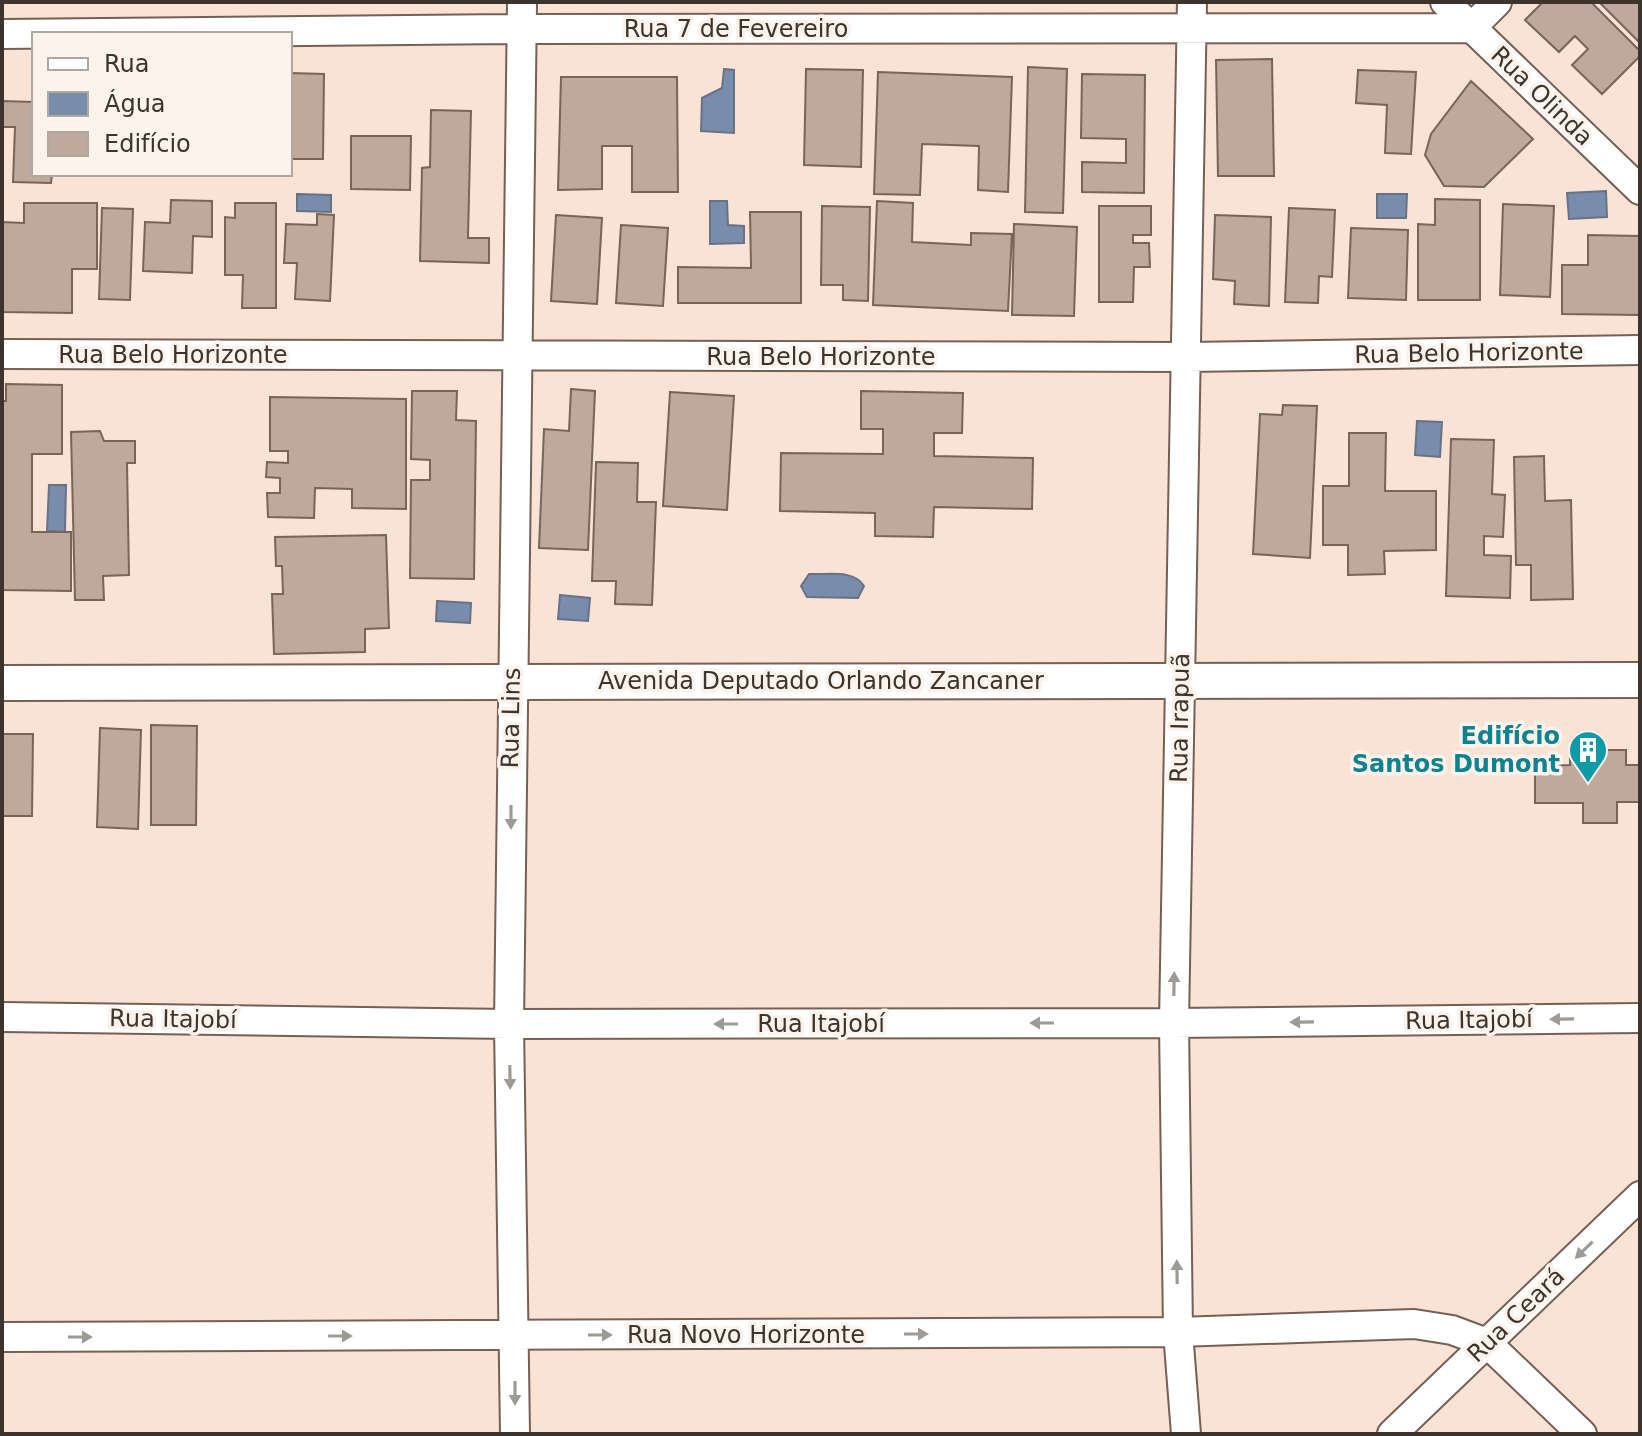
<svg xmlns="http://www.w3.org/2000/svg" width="1642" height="1436" viewBox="0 0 1642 1436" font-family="'DejaVu Sans',sans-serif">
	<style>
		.water { fill: #788cab; stroke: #667286; stroke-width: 2 }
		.building { fill: #bfa89c; stroke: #786458; stroke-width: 2 }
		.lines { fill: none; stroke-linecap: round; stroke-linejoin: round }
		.minor-casing { stroke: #746054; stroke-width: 32 }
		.tertiary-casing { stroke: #746054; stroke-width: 38 }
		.minor { stroke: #fff; stroke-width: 28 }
		.tertiary { stroke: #fff; stroke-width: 34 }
		.oneway { fill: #9e9a96 }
		.labels { text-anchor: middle; stroke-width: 7; stroke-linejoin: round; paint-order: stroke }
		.street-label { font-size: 24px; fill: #3d342e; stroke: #fcf3ed }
		.culture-label { font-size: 24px; font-weight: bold; fill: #0d838f; stroke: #fcf3ed; text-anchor: end }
	</style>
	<rect width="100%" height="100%" fill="#fae2d5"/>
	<path class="water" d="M724,69L734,70V133L701,131L702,98L722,88Z
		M1606,191L1607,217L1569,219L1567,193Z
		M297,194L331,195V212L297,211Z
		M1377,194H1407L1406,218H1377Z
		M710,201H727L728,225L744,226V243L710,244Z
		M1417,421L1442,422L1440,457L1415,455Z
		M49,485H66L65,532L47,531Z
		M809,574C827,575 854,569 864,586L858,598L807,597L801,586Z
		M560,595L590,598L588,621L558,619Z
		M437,601L471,603L470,623L436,621Z"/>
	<path class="building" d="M1543,2H1591L1640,51V56L1602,94L1572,65L1588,49L1575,36L1559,52L1525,20Z
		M1599,2H1640V43Z
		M1272,59L1274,176H1218L1216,60Z
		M1028,67L1067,69L1063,213L1025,212Z
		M806,69L863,70L861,167L804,165Z
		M1358,70L1416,72L1411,154L1385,153L1387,105L1356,103Z
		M878,72L1012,77L1008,192L978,190L979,146L922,144L920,195L874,194Z
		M291,73L324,74L323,159H290Z
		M1082,74L1145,75L1144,193L1082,192V162L1126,163V139L1081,138Z
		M561,77H677L678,192H632V146H602V189L558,190Z
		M1471,81L1533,139L1484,187L1444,186L1425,155L1431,134Z
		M2,101L34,102V174H52L51,183L13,182L15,127H2Z
		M431,110L471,111L468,238H489V263L420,261L422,168L430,167Z
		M351,136H411L410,190L351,189Z
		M1435,199L1480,200V300H1418V224L1435,225Z
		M171,200L212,201V237L193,236L192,273L143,271L145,222L170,223Z
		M877,201L913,203L912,242L971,245V233L1012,234L1008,311L873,305Z
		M24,203H97V269H72V313L2,312V222L24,223Z
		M235,203H276V308H242L243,275H225V217L235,218Z
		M1503,204L1554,206L1550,297L1500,295Z
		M822,206L870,207L868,301L843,300V285H821Z
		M1099,206H1151V235H1133V243H1149L1150,267H1134L1133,302H1099Z
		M102,208L133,209L130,300L99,299Z
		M1289,208L1335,210L1332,277L1319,276L1318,303L1285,302Z
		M750,212H801V303H678V267L751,268Z
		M317,214L334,215L330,301L295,299L297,263H284L286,224L317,225Z
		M556,215L602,218L597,304L551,301Z
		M1215,215L1271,217L1269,306L1234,304L1235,281L1213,279Z
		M1014,224L1077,227L1074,316L1012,315Z
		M621,225L668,228L663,306L616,303Z
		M1351,228L1408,230L1406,300L1348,298Z
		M1588,235L1640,236V315L1562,314V265H1588Z
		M6,384L62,385V454H32V532H71V591L2,590V401H6Z
		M571,389L595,391L588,550L539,548L544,429L569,431Z
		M412,391H457L456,420L476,421L474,579L410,578L411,480H430V460L411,459Z
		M861,391L963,393L962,433H934V456L1033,458L1032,509L934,507L933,537L875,536V513L780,511L781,453L883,454V429H861Z
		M670,392L734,396L727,510L663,506Z
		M270,397L406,399V509L352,508V489L315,488L314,518L268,517L267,493H280V478L266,477L267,462L288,463V451H270Z
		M1283,405L1317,406L1310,558L1253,554L1260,414L1282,415Z
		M100,431L104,441H135V463H127L129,575L103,576L104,600H75L71,432Z
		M1349,433H1386L1385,491H1436V550L1384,551L1385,574L1348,575V545H1323V486H1349Z
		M1451,439L1494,440L1492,494L1505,495L1503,537L1484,536V555L1511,556L1510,598L1446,596Z
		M1544,456L1545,501L1571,500L1573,599L1531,600V565H1516L1514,457Z
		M596,462L638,463L637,502H656L652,605L615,604L616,581H592Z
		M386,535L389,628L365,629V652L274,654L272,594H283L282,566H276L275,537Z
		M151,725L197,726L196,825H151Z
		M100,728L141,730L138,829L97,827Z
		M2,734H33L32,816H2Z
		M1570,750H1626V765H1640V802H1617V823H1583V803H1535V766L1570,765Z"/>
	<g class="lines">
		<g class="minor-casing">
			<path id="minor" d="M1445,2L1640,190
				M2,34L521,29L1471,28L1497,2
				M2,354L1187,357L1640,350
				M2,1017L509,1024L1174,1023L1640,1018
				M2,1337L1178,1332L1414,1324L1452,1330L1487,1343L1582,1434
				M515,1434L509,1024L522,2
				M1186,1434L1178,1332L1174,1023L1192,2
				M1392,1434L1640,1196"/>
		</g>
		<g class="tertiary-casing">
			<path id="tertiary" d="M2,683L1640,680"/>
		</g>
		<use href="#minor" class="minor"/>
		<use href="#tertiary" class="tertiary"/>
	</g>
	<defs><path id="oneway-solid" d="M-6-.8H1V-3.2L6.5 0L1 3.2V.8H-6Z" transform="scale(2)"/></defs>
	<g class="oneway">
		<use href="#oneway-solid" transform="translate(511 817) rotate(90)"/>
		<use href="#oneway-solid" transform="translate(1174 984) rotate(-89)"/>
		<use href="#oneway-solid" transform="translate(1562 1019) rotate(179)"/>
		<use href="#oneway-solid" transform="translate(1302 1022) rotate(179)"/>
		<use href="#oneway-solid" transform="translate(1042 1023) rotate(180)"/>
		<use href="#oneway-solid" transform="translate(726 1024) rotate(180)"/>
		<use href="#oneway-solid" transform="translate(510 1077) rotate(89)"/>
		<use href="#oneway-solid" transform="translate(1584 1250) rotate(136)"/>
		<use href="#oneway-solid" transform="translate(1177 1272) rotate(-91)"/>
		<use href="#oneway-solid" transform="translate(916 1334)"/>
		<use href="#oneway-solid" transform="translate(600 1335)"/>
		<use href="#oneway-solid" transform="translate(340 1336)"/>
		<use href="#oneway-solid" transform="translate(80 1337)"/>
		<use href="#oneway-solid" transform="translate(515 1393) rotate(90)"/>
	</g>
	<defs>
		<g id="building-pin" transform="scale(2)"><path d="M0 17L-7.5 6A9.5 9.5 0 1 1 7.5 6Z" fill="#0f9aa8" stroke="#fcf3ed"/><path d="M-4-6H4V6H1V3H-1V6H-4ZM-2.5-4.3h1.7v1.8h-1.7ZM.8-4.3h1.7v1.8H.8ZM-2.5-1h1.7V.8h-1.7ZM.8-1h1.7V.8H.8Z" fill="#fff"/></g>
	</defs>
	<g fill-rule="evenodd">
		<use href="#building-pin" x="1588" y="750"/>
	</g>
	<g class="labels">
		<g class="street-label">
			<text x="736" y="37">Rua 7 de Fevereiro</text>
			<text transform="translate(1542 96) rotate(44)" y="8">Rua Olinda</text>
			<text transform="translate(1469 353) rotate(-1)" y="8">Rua Belo Horizonte</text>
			<text x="173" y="363">Rua Belo Horizonte</text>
			<text x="821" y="365">Rua Belo Horizonte</text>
			<text x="821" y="689">Avenida Deputado Orlando Zancaner</text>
			<text transform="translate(511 718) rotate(-89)" y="8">Rua Lins</text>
			<text transform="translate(1180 718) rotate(-89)" y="8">Rua Irapuã</text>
			<text transform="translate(173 1019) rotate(1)" y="8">Rua Itajobí</text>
			<text transform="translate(1469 1020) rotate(-1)" y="8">Rua Itajobí</text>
			<text x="821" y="1032">Rua Itajobí</text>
			<text transform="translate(1516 1315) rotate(-44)" y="8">Rua Ceará</text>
			<text x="746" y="1343">Rua Novo Horizonte</text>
		</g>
		<g class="culture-label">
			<text x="1560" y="744">Edifício<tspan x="1560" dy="28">Santos Dumont</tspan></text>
		</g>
	</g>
	<rect width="1642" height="1436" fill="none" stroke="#3d342e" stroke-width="8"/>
	<rect x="32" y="32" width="260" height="144" fill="#fcf3ed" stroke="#b0a7a1" stroke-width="2"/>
	<rect x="48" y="58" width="40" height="12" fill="#ffffff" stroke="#b0a7a1" stroke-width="2"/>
	<text x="104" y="72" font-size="24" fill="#3d342e">Rua</text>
	<rect x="48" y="92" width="40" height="24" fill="#788cab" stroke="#b0a7a1" stroke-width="2"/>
	<text x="104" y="112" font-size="24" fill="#3d342e">Água</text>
	<rect x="48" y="132" width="40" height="24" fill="#bfa89c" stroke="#b0a7a1" stroke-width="2"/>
	<text x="104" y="152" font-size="24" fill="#3d342e">Edifício</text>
</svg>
